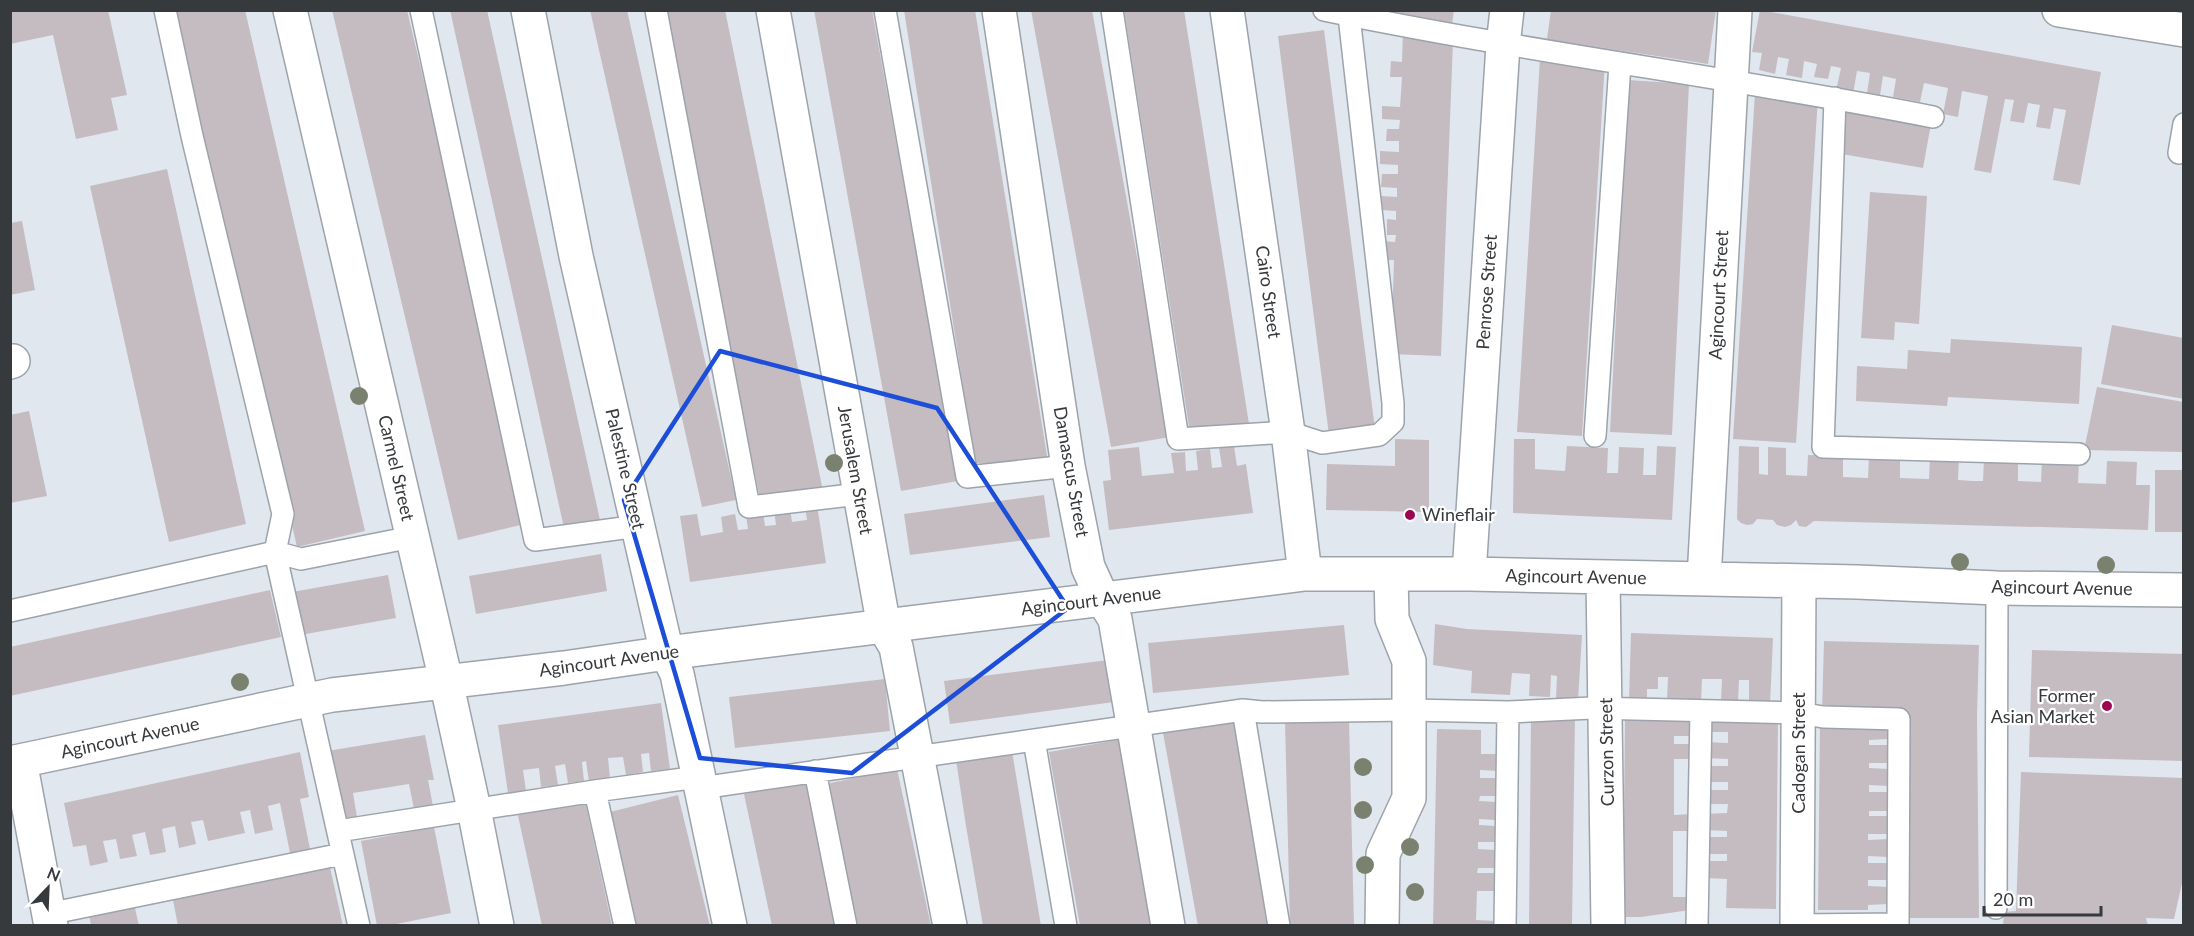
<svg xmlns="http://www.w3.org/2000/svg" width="2194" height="936" viewBox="0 0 2194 936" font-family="Lato,sans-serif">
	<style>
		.building { fill: #c5bcc2 }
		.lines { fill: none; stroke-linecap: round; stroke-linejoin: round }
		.lane-casing { stroke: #9da3aa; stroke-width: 24 }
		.street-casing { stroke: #9da3aa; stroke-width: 36 }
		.lane { stroke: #fff; stroke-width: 21 }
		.street { stroke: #fff; stroke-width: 33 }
		.tree { fill: #7b816f }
		.marked { fill: none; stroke: #1d4ed8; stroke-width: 4.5; stroke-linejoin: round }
		.poi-dot { fill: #9c0754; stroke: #fff; stroke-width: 2 }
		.labels { text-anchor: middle; stroke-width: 4.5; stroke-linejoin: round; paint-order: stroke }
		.street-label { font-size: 18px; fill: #373a3d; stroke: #fff }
		.poi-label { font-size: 18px; fill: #373a3d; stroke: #fff; text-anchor: start }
	</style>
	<rect width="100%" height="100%" fill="#e1e7ef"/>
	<path class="building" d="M10,10H108L127,95L111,98L118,130L76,139L53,35L10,44Z
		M173,10H245L365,531L297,547Z
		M332,10H407L529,523L458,540Z
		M450,10H487L600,520L564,528Z
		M590,10H627L736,500L702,507Z
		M662,10H725L823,491L761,504Z
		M814,10H872L958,481L901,491Z
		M904,10H975L1048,462L975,463Z
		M1031,10H1092L1170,437L1111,447Z
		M1124,10H1184L1249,424L1190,433Z
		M1381,10H1454L1452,24Z
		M1551,10H1716L1708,64L1547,39Z
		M1760,10L2101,72L2080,185L2053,180L2066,110L2054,108L2050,129L2036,127L2040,105L2028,103L2024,123L2010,121L2014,100L2005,99L1991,173L1974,170L1988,96L1962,91L1958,117L1943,114L1948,88L1924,83L1920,102L1893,97L1896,79L1883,76L1880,95L1867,93L1870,73L1857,71L1853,94L1836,91L1841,68L1831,66L1828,79L1814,77L1817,64L1804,61L1802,78L1786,75L1789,59L1778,57L1775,74L1759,70L1762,53L1752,52Z
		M1324,30L1375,429L1329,435L1278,36Z
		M1403,31L1453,41L1441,356L1391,354L1394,260H1382L1383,241L1395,242L1396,235H1387V219L1396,220V211L1381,210V196L1397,197V188L1381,187L1382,174H1398V165L1380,164V151L1399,152V141H1386L1387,129H1399L1400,120L1382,119V106L1400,107L1402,77H1390L1391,61L1402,62Z
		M1540,58L1605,62L1582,436L1517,432Z
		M1628,80L1689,84L1672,435L1610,432Z
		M1755,93L1818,97L1796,443L1733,439Z
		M1844,109L1931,124L1923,168L1836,153Z
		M167,169L246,524L169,542L90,186Z
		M1870,192L1927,196L1919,324L1895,322L1894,340L1861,338Z
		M22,221L35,290L10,295V223Z
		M2112,325L2184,338V399L2101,384Z
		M1951,339L2082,347L2079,404L1948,397L1947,406L1856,401L1857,366L1907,369L1908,350L1950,353Z
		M2097,387L2184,402V452L2084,450Z
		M29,411L47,496L10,503V415Z
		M1395,439L1429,440V512L1326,510L1327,464L1395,466Z
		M1514,439H1535V469L1565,471L1567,446L1608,448L1607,473H1618L1619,447L1644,448L1643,475H1656L1657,446L1676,447L1672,520L1513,513Z
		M1234,446L1237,466L1246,464L1253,513L1109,530L1103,481L1111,480L1108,450L1139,447L1142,476L1174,473L1171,453L1185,452L1186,471L1198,470L1196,451L1210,449L1212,468L1222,467L1219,448Z
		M1739,446L1759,447V474L1768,475V447L1786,448V475L1807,476L1808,455L1843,456V477L1868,478L1869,456L1900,457V478L1929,479L1930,457L1959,458L1958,480L1973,481H1983L1984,459L2018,460V481L2041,482L2042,459L2079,460L2078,483L2106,484L2107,461L2137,462L2136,485H2150L2148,530L1814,521L1806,527L1799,526L1796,520L1791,525L1785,527L1777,525L1773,520L1757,519L1753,524L1747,525L1741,523L1737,519Z
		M2155,470H2184V532H2155Z
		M1044,495L1050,537L910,555L904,514Z
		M817,505L826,563L690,582L680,516L697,514L701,536L723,532L721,517L735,514L738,530L748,529L746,515L763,512L765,526L776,525L774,510L790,508L792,522L807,520L805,507Z
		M601,554L607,591L476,614L469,576Z
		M388,575L396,618L300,635L292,592Z
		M270,590L281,637L10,696V647Z
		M1435,624L1467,629L1582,635L1578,700L1556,698L1557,676L1551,675L1550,697L1529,696L1530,674L1512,673L1510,695L1471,693L1472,671L1433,665Z
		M1344,625L1349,675L1153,693L1148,643Z
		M1631,633L1773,638L1770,705L1749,704V680H1739L1738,702L1721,701L1722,679H1702L1701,701L1667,700L1668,677H1658V689H1647V702L1629,701Z
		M1824,641L1979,645L1977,715L1979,918H1904L1902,713L1822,711Z
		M2032,650L2184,654V761L2029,757Z
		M1108,660L1114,702L950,724L944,681Z
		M885,679L890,731L735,748L729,697Z
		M661,703L670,769L651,771L649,753L641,754L643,772L626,775L623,757L608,758L610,778L589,782L586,761L582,762L584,781L568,783L565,764L555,766L558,785L541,787L539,768L523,770L526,791L508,793L498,725Z
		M1237,714L1274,926H1198L1162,727Z
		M1531,714L1575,715L1572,926H1529Z
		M1625,716L1694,717L1695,736H1674V744H1693V759H1674V815L1693,814V831H1673V897H1690V910L1641,917H1623Z
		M1704,718L1778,719L1776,909L1726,908L1727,879L1706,878V861H1727V854H1703V837H1727V831L1704,830V814L1727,813L1728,804H1705V790H1728V782H1703V766H1728V759L1706,758L1705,742L1728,743V732H1704Z
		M1349,720L1354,926H1290L1285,721Z
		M1820,720L1888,721V739L1869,740V745H1889L1888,763H1869V768L1889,769V786L1869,785V792H1890V811H1869V816H1890V834H1868V840L1888,839V857L1868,856V863H1888V880H1868V886L1889,887L1888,904L1868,905V910H1818Z
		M1437,729L1481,730V754H1499L1498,771L1480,770V778H1498L1497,796H1480L1479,801L1497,802L1496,820L1479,819V825L1496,826L1495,842H1478V849L1496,850L1495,868H1478L1477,873H1501L1500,891H1477L1476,920L1496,921V926H1433Z
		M425,735L434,780H428L433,806L414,809L409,784L353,793L357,817L339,821L327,751Z
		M1123,739L1157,926H1080L1049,752Z
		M1012,751L1041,926H983L966,826L956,760Z
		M300,752L309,797L300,799L310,849L290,853L280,803L268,806L273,830L255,834L250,810L240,812L245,833L208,841L203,820L191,822L196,844L179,848L175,826L162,829L166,852L150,855L145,832L132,835L137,856L120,859L116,839L103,841L108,862L90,866L86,845L73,847L64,803Z
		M897,769L931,926H857L826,784Z
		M2021,772L2184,778V874L2174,919L2146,918L2148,926H2003L2004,912L2016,911Z
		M806,781L836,926H772L744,794Z
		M678,795L710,926H634L606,813Z
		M584,796L612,926H542L517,811Z
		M434,827L451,913L387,926H377L361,841Z
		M330,867L343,926H178L173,900Z
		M133,899L139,926H91L88,908Z"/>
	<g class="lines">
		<g class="lane-casing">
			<path id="lane" d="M165,10L192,136L283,514L275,552L359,926
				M421,10L535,540L638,526
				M656,10L749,507L859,494
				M885,10L967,477L1068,466
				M1112,10L1178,439L1288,432L1322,443L1379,435L1393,422V403L1349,16
				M1324,10C1526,52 1731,77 1933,117
				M1835,98L1823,447L2079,454
				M2179,153L2184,124
				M1595,436L1620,64
				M10,611L275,552L301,559L412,537
				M1243,710L1279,926
				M1034,740L1066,926
				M815,771L846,926
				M701,788L1243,710L1262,712L1409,710L1508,712L1592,708L1799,713L1823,717L1899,719L1898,924L1797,925
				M595,791L625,926
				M338,831L595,791L698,777
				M1996,908L1997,588
				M48,914L342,854
				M1505,926L1508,712
				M1697,926L1701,711"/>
		</g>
		<g class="street-casing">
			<path id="street" d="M290,10L446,681L474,809L497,926
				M528,10L576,256L663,636L667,653L677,674L730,926
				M773,10L884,627L896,647L950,926
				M999,10L1068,466L1088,567L1103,600L1115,619L1168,926
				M1227,10L1288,432L1305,574
				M2059,10L2184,30
				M10,362L13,361
				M1469,574L1503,45L1507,10
				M1603,578L1608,926
				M1704,579L1735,10
				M20,761L51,926
				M10,763L332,695L564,668L667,653L1305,574H1469L1857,582L1997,588L2184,590
				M1382,926L1383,854L1409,798V661L1392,619L1391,574
				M1797,926L1799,581"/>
		</g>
		<use href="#lane" class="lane"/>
		<use href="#street" class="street"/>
	</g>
	<g class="tree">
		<circle cx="359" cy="396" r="9"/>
		<circle cx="834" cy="463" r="9"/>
		<circle cx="1960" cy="562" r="9"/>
		<circle cx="2106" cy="565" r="9"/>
		<circle cx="240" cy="682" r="9"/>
		<circle cx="1363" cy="767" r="9"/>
		<circle cx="1363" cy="810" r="9"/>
		<circle cx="1410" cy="847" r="9"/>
		<circle cx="1365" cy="865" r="9"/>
		<circle cx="1415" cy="892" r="9"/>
	</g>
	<path class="marked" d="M720,351L937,408L1068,608L852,773L700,758L624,500Z"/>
	<g class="poi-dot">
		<circle cx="1410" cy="515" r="6"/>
		<circle cx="2107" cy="706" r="6"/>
	</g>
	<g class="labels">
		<g class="street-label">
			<text transform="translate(1268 292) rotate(82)" y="6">Cairo Street</text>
			<text transform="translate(1487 292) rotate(-86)" y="6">Penrose Street</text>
			<text transform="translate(1719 295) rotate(-87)" y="6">Agincourt Street</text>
			<text transform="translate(396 468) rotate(77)" y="6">Carmel Street</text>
			<text transform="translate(625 469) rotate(77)" y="6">Palestine Street</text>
			<text transform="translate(855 470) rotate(80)" y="6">Jerusalem Street</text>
			<text transform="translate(1071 472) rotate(80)" y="6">Damascus Street</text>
			<text transform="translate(1576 577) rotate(1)" y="6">Agincourt Avenue</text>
			<text transform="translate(2062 588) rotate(1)" y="6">Agincourt Avenue</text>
			<text transform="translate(1091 601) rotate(-7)" y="6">Agincourt Avenue</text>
			<text transform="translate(609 661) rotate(-8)" y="6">Agincourt Avenue</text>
			<text transform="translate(130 738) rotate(-12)" y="6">Agincourt Avenue</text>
			<text transform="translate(1607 752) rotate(-91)" y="6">Curzon Street</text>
			<text transform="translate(1799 753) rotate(-90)" y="6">Cadogan Street</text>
		</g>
		<g class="poi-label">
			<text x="1422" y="521">Wineflair</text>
			<text x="2095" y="702" text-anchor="end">Former<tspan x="2095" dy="21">Asian Market</tspan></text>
		</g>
	</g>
	<rect width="2194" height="936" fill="none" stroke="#373a3d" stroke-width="24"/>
	<g transform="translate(48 888) rotate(23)" stroke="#ffffff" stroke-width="4.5" paint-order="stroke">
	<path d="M0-4.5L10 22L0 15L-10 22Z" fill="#373a3d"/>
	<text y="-9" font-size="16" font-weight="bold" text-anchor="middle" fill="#373a3d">N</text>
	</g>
	<path d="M1984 906v9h117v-9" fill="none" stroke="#373a3d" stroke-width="3"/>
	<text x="1993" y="906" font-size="18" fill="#373a3d" stroke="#ffffff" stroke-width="4.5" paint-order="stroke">20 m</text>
</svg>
